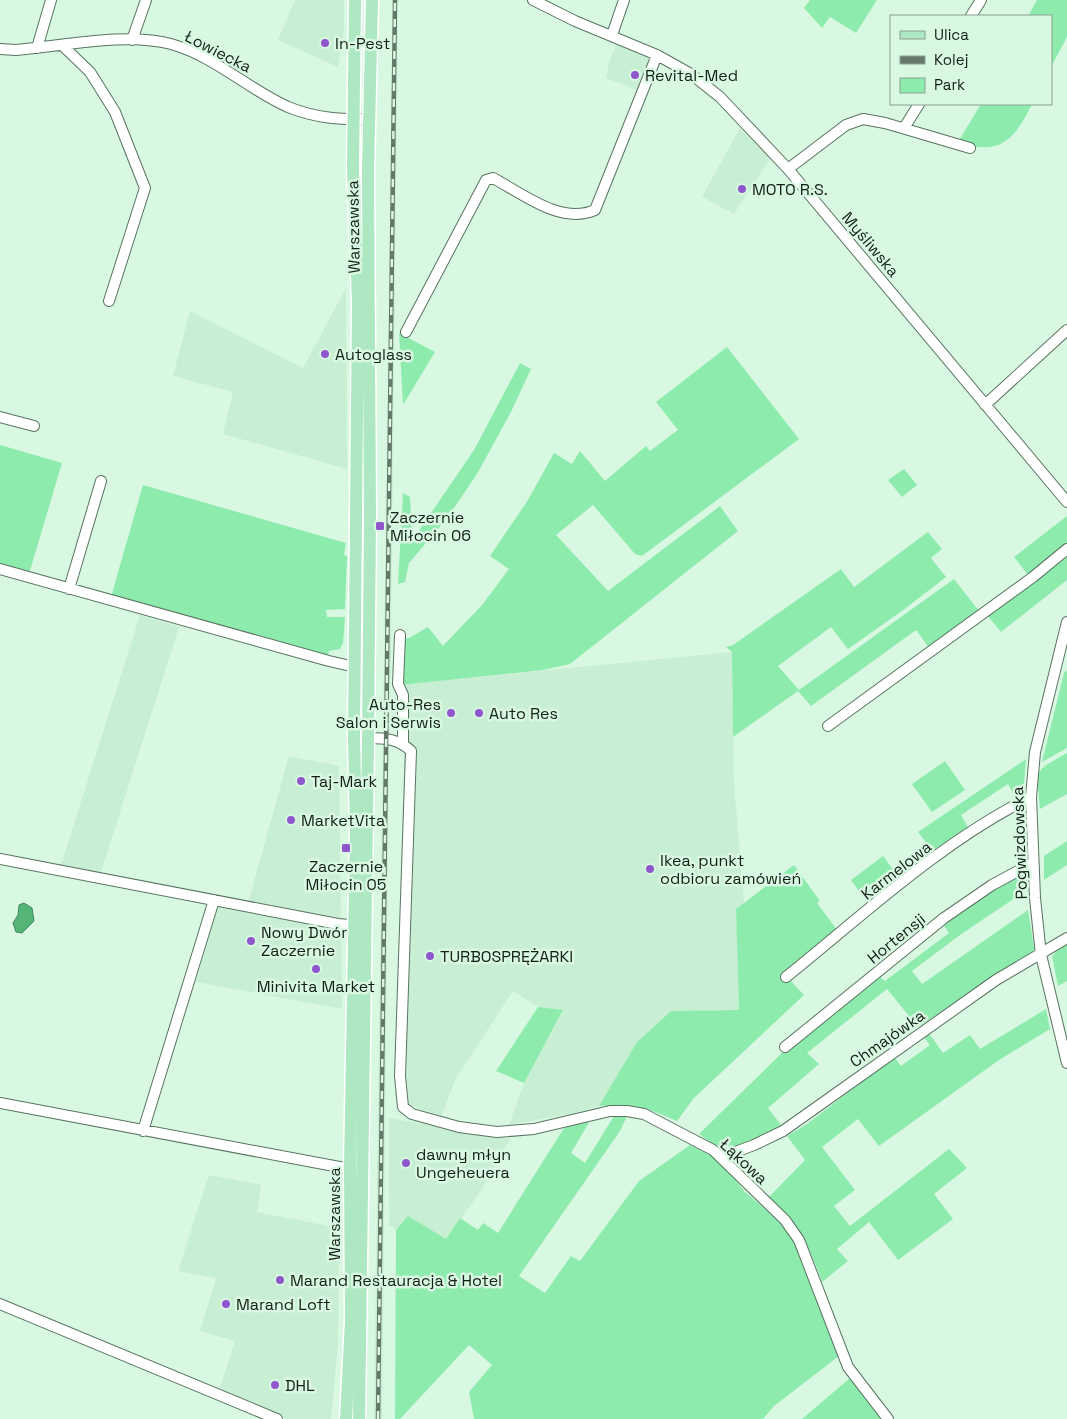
<svg xmlns="http://www.w3.org/2000/svg" width="1067" height="1419" viewBox="0 0 1067 1419" font-family="'Space Grotesk',sans-serif">
	<style>
		.built { fill: #c8efd3 }
		.green { fill: #8eebae }
		.water { fill: #55b579; stroke: #41885b }
		.lines { fill: none; stroke-linecap: round; stroke-linejoin: round }
		.minor-casing { stroke: #587460; stroke-width: 12 }
		.major-casing { stroke: #fff; stroke-width: 15 }
		.minor { stroke: #fff; stroke-width: 10 }
		.major { stroke: #ade8c2; stroke-width: 12 }
		.rail-casing { stroke: #65786a; stroke-width: 4.5 }
		.rail { stroke: #d9f8e2; stroke-width: 2.5; stroke-dasharray: 8; stroke-linecap: butt }
		.poi-dot { fill: #8f56cd; stroke: #d9f8e2; stroke-width: 2 }
		.labels { text-anchor: middle; stroke-width: 5; stroke-linejoin: round; paint-order: stroke }
		.poi-label { font-size: 16px; fill: #131e16; stroke: #d9f8e2; text-anchor: start }
		.street-label { font-size: 16px; fill: #131e16; stroke: #d9f8e2 }
	</style>
	<rect width="100%" height="100%" fill="#d9f8e2"/>
	<path class="built" d="M295,0H344V30L338,67L278,40Z
		M393,0H398L390,732H383Z
		M617,44L658,63L646,93L606,78L610,59Z
		M740,128L770,159L734,214L702,197Z
		M346,288L347,469L223,434L233,392L173,376L190,311L303,368Z
		M140,615L179,627L101,872L61,865Z
		M732,652L734,784L744,903L736,909L739,1010L671,1011L637,1042L599,1106L571,1114L509,1125L524,1083L563,1011L538,1007L513,991L455,1080L442,1116L415,1107L395,1096L406,684Z
		M383,744L389,746L382,1419H374Z
		M289,756L339,766L341,922L248,903Z
		M218,906L341,930L342,1009L196,982Z
		M389,1118L510,1139L480,1192L446,1239L408,1217L396,1230L389,1225Z
		M209,1175L261,1185L257,1212L339,1228L338,1344L331,1419H286L219,1391L235,1341L200,1331L216,1278L178,1271Z"/>
	<path class="green" d="M810,0H877L856,33L830,17L822,28L804,8Z
		M1037,0H1067V37L1051,67V16H1028Z
		M981,104H1032C1015,139 1000,157 958,142Z
		M399,333L435,352L403,405Z
		M727,347L799,439L642,556L635,554L593,505L556,535L608,591L720,506L738,531L570,664L543,670L400,685L403,639L409,638L428,627L443,646L482,605L509,569L490,556L528,500L554,453L572,464L580,451L605,481L646,446L650,451L678,430L656,402Z
		M520,363L531,369L511,412L477,474L448,517L409,563L405,582L398,584L403,493L410,497L412,541L474,450Z
		M0,445L62,463L29,574L0,566Z
		M904,469L917,485L902,497L888,480Z
		M143,485L346,543L344,555L347,556L345,609L326,610L327,617H345L343,643L340,649L329,651L328,656L111,597Z
		M1067,516V544L1028,575L1014,557Z
		M928,532L942,549L931,558L946,577L906,608L848,649L831,627L778,666L799,690L954,579L979,611L930,649L916,630L811,706L798,691L733,737L732,652L726,647L733,645L841,569L854,587Z
		M1067,553V580L1001,632L986,614Z
		M1067,670V748L1042,762L1064,673Z
		M1067,753V794L1040,809C1037,769 1031,773 1067,753Z
		M1026,759L1023,796L1017,800L1008,784L961,815L970,831L935,854L918,832Z
		M945,761L965,790L932,812L912,784Z
		M1067,841V865L1044,880V856Z
		M883,856L901,880L869,905L851,880Z
		M794,865L820,901L817,903L838,931L782,974L789,979L804,995L694,1098L677,1121C645,1107 634,1104 599,1106L637,1042L671,1011L739,1010L736,909Z
		M1027,870V890L960,935L912,971L922,984L1028,910L1035,954L1017,962L918,1027L887,989L807,1053L819,1064L768,1108L781,1125C766,1137 739,1151 719,1146C712,1145 705,1138 699,1134L786,1049L878,975L885,981L949,933L943,924L979,897Z
		M1067,941V981L1058,986L1052,956Z
		M538,1007L563,1010L524,1083L496,1071Z
		M1046,1009L1050,1029L999,1060L879,1146L858,1119L822,1147L855,1190L834,1206L850,1226L949,1149L967,1168L934,1194L953,1219L898,1260L869,1222L837,1249L848,1261L822,1282C809,1243 797,1227 769,1197L805,1160L787,1136L807,1124L894,1057L901,1066L930,1045L923,1036L928,1032L943,1053L970,1035L980,1049Z
		M614,1116H627L620,1131L519,1276L545,1293L571,1256L580,1261L639,1181L690,1145L714,1157L724,1165L744,1191L786,1227L803,1255L839,1356L774,1406L763,1419H474L469,1392L492,1365L469,1345L400,1419H395L396,1230L408,1216L446,1239L460,1218L478,1230L483,1223L498,1233L564,1128L591,1119L571,1153L585,1163Z
		M850,1378L883,1419H802Z"/>
	<path class="water" d="M24,903L32,908L34,921L22,933L16,932L13,923L18,915L19,905Z"/>
	<g class="lines">
		<g class="minor-casing">
			<path id="minor" d="M533,0L575,21L657,55L691,74L720,97L788,169L1067,502
				M971,16L981,0
				M612,35L624,0
				M132,40L146,0
				M63,46L90,72L115,112L145,188L109,301
				M37,48L51,0
				M0,49L16,50C64,46 125,32 171,44C214,56 248,89 288,107C315,118 341,120 370,119
				M904,128L919,104
				M788,169L846,125L863,119L885,123L970,148
				M406,332L486,180L493,178C523,194 561,225 595,210L657,55
				M985,405L1067,330
				M0,417L34,426
				M0,569L329,661L368,670
				M69,589L101,481
				M1067,622L1035,752L1031,797L1035,898L1041,955L1067,1063
				M400,635L398,684L403,695V743
				M828,726L1033,577L1067,549
				M368,738C385,738 399,739 411,751L400,1076L403,1107L412,1114L459,1127L497,1132L534,1129L610,1111H627L644,1114L713,1150L785,1220L799,1240L848,1367L888,1419
				M0,859L338,924L361,926
				M786,977C863,915 942,841 1031,797
				M785,1047L944,918L992,885L1033,863
				M0,1103L350,1169
				M143,1131L214,900
				M722,1157L754,1145L783,1131L996,980L1067,938
				M0,1304L277,1419"/>
		</g>
		<g class="major-casing">
			<path id="major" d="M346,1419L351,1321L350,1169L356,830L354,737L358,302L353,168L355,0
				M359,1419L368,738L370,517L368,171L372,0"/>
		</g>
		<use href="#minor" class="minor"/>
		<use href="#major" class="major"/>
		<g class="rail-casing">
			<path id="rail" d="M378,1419L395,0"/>
		</g>
		<use href="#rail" class="rail"/>
	</g>
	<g class="poi-dot">
		<circle cx="325" cy="43" r="5"/>
		<circle cx="635" cy="75" r="5"/>
		<circle cx="742" cy="189" r="5"/>
		<circle cx="325" cy="354" r="5"/>
		<rect x="375" y="521" width="10" height="10" rx="2.5"/>
		<circle cx="451" cy="713" r="5"/>
		<circle cx="479" cy="713" r="5"/>
		<circle cx="301" cy="781" r="5"/>
		<circle cx="291" cy="820" r="5"/>
		<rect x="341" y="843" width="10" height="10" rx="2.5"/>
		<circle cx="650" cy="869" r="5"/>
		<circle cx="251" cy="941" r="5"/>
		<circle cx="430" cy="956" r="5"/>
		<circle cx="316" cy="969" r="5"/>
		<circle cx="406" cy="1163" r="5"/>
		<circle cx="280" cy="1280" r="5"/>
		<circle cx="226" cy="1304" r="5"/>
		<circle cx="275" cy="1385" r="5"/>
	</g>
	<g class="labels">
		<g class="poi-label">
			<text x="335" y="49">In-Pest</text>
			<text x="645" y="81">Revital-Med</text>
			<text x="752" y="195">MOTO R.S.</text>
			<text x="335" y="360">Autoglass</text>
			<text x="390" y="523">Zaczernie<tspan x="390" dy="18">Miłocin 06</tspan></text>
			<text x="441" y="710" text-anchor="end">Auto-Res<tspan x="441" dy="18">Salon i Serwis</tspan></text>
			<text x="489" y="719">Auto Res</text>
			<text x="311" y="787">Taj-Mark</text>
			<text x="301" y="826">MarketVita</text>
			<text x="660" y="866">Ikea, punkt<tspan x="660" dy="18">odbioru zamówień</tspan></text>
			<text x="346" y="872" text-anchor="middle">Zaczernie<tspan x="346" dy="18">Miłocin 05</tspan></text>
			<text x="261" y="938">Nowy Dwór<tspan x="261" dy="18">Zaczernie</tspan></text>
			<text x="440" y="962">TURBOSPRĘŻARKI</text>
			<text x="316" y="992" text-anchor="middle">Minivita Market</text>
			<text x="416" y="1160">dawny młyn<tspan x="416" dy="18">Ungeheuera</tspan></text>
			<text x="290" y="1286">Marand Restauracja &amp; Hotel</text>
			<text x="236" y="1310">Marand Loft</text>
			<text x="285" y="1391">DHL</text>
		</g>
		<g class="street-label">
			<text transform="translate(218 51) rotate(27)" y="6">Łowiecka</text>
			<text transform="translate(353 227) rotate(-91)" y="6">Warszawska</text>
			<text transform="translate(871 244) rotate(50)" y="6">Myśliwska</text>
			<text transform="translate(1019 843) rotate(-92)" y="6">Pogwizdowska</text>
			<text transform="translate(896 870) rotate(-38)" y="6">Karmelowa</text>
			<text transform="translate(896 938) rotate(-39)" y="6">Hortensji</text>
			<text transform="translate(887 1038) rotate(-35)" y="6">Chmajówka</text>
			<text transform="translate(744 1161) rotate(43)" y="6">Łąkowa</text>
			<text transform="translate(334 1214) rotate(-90)" y="6">Warszawska</text>
		</g>
	</g>
	<rect x="890" y="15" width="162" height="90" fill="#d9f8e2" stroke="#8aa190"/>
	<rect x="900" y="31" width="25" height="8" fill="#ade8c2" stroke="#8aa190"/>
	<text x="934" y="40" font-size="15" fill="#131e16">Ulica</text>
	<rect x="900" y="56" width="25" height="8" fill="#65786a" stroke="#8aa190"/>
	<text x="934" y="65" font-size="15" fill="#131e16">Kolej</text>
	<rect x="900" y="78" width="25" height="15" fill="#8eebae" stroke="#8aa190"/>
	<text x="934" y="90" font-size="15" fill="#131e16">Park</text>
</svg>
